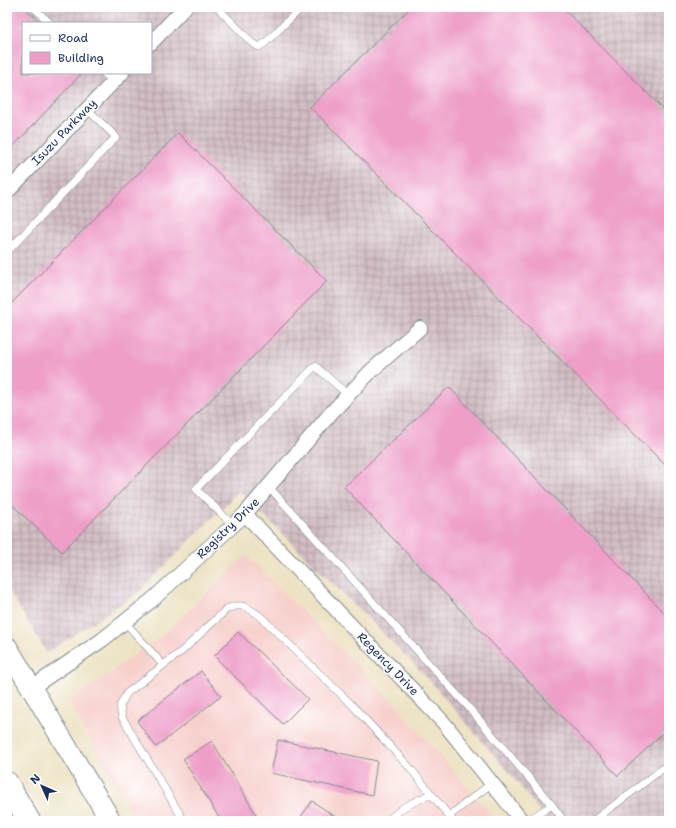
<svg xmlns="http://www.w3.org/2000/svg" width="676" height="828" viewBox="0 0 676 828" font-family="'Shantell Sans',sans-serif">
	<style>
		.built { fill: #f7d0cc }
		.industrial { fill: url(#industrial-grid); fill-rule: evenodd }
		.building { fill: #ee9ec7 }
		.lines { fill: none; stroke-linecap: round; stroke-linejoin: round }
		.service-casing { stroke: #848991; stroke-width: 8 }
		.minor-casing { stroke: #848991; stroke-width: 16 }
		.secondary-casing { stroke: #848991; stroke-width: 22 }
		.motorway-casing { stroke: #848991; stroke-width: 24 }
		.service { stroke: #fff; stroke-width: 7 }
		.minor { stroke: #fff; stroke-width: 14 }
		.secondary { stroke: #fff; stroke-width: 20 }
		.motorway { stroke: #fff; stroke-width: 22 }
		.labels { text-anchor: middle; stroke-width: 3; stroke-linejoin: round; paint-order: stroke }
		.street-label { font-size: 12px; fill: #1b2f5e; stroke: #fff }
	</style>
	<defs>
		<pattern id="industrial-grid" width="8" height="8" patternUnits="userSpaceOnUse"><rect width="8" height="8" fill="#d2bec3"/><path d="M0 4h8M4 0v8" fill="none" stroke="#aa9ba2"/></pattern>
	</defs>
	<rect width="100%" height="100%" fill="#fff"/>
	<filter id="ink" filterUnits="userSpaceOnUse"><feTurbulence type="fractalNoise" baseFrequency=".025" numOctaves="2"/><feDisplacementMap in="SourceGraphic" scale="8" xChannelSelector="R" yChannelSelector="G"/><feConvolveMatrix kernelMatrix="1 2 1 2 8 2 1 2 1" color-interpolation-filters="sRGB"/></filter>
	<filter id="wash" filterUnits="userSpaceOnUse"><feTurbulence type="fractalNoise" baseFrequency=".012" numOctaves="4" result="noise"/><feDisplacementMap in="SourceGraphic" scale="16" xChannelSelector="R" yChannelSelector="G"/><feGaussianBlur stdDeviation="0.9" result="paint"/><feColorMatrix in="noise" values="0 0 0 0 0 0 0 0 0 0 0 0 0 0 0 0 0 1.4 0 .05"/><feComposite in="paint" operator="in"/></filter>
	<g filter="url(#wash)">
		<rect width="100%" height="100%" fill="#ede3c4"/>
		<path class="built" d="M246,555L397,706L497,821H136L69,702L169,630Z"/>
		<path class="industrial" d="M7,7H669V821H547L518,783L424,674L239,491L139,592L47,653L7,588ZM23,23H151V73H23Z"/>
		<g id="blocks">
			<path class="building" d="M7,7H24L41,23H23V73H82L7,153Z
				M411,7H562L669,115V469L310,107Z
				M178,133L327,281L62,552L7,500V308Z
				M449,387L669,618V727L618,776L344,487Z
				M238,632L308,699L283,724L214,656Z
				M201,671L221,696L156,747L137,721Z
				M278,740L377,761L372,795L271,773Z
				M212,741L260,821H221L183,759Z
				M312,801L340,820L339,821H298Z"/>
		</g>
	</g>
	<g filter="url(#ink)">
		<use href="#blocks" fill-opacity="0" stroke="#848991" stroke-width="1"/>
		<g class="lines">
			<g class="service-casing">
				<path id="service" d="M33,7L50,23
					M217,7L252,43L259,47L265,43L302,7
					M663,7L669,13
					M104,73L113,82
					M7,252L116,137L87,109
					M269,487L470,709L552,805L527,821
					M233,525L196,489L315,366L348,395
					M125,622L163,665
					M552,805L564,821
					M449,816L492,783
					M184,821L122,717L120,706L127,693L182,651L227,609C242,602 246,607 259,615L351,704L411,769L453,821
					M387,821L404,807L431,794
					M593,821L669,764"/>
			</g>
			<g class="minor-casing">
				<path id="minor" d="M151,43L185,7
					M7,192L122,73
					M245,514L444,723L522,821
					M31,688L102,640L152,600L245,514L331,413L371,371L420,328"/>
			</g>
			<g class="secondary-casing">
				<path id="secondary" d="M7,647L111,821"/>
			</g>
			<g class="motorway-casing">
				<path id="motorway" d="M7,783L29,821"/>
			</g>
			<use href="#service" class="service"/>
			<use href="#minor" class="minor"/>
			<use href="#secondary" class="secondary"/>
			<use href="#motorway" class="motorway"/>
		</g>
	</g>
	<g class="labels">
		<g class="street-label">
			<text transform="translate(64 132) rotate(-46)" y="4">Isuzu Parkway</text>
			<text transform="translate(228 528) rotate(-44)" y="4">Registry Drive</text>
			<text transform="translate(388 664) rotate(46)" y="4">Regency Drive</text>
		</g>
	</g>
	<rect width="676" height="828" fill="none" stroke="#fff" stroke-width="24"/>
	<rect x="22" y="22" width="130" height="52" fill="#ffffff" stroke="#a4acbf"/>
	<rect x="30" y="35" width="20" height="6" fill="#ffffff" stroke="#a4acbf"/>
	<text x="58" y="42" font-size="12" fill="#1b2f5e">Road</text>
	<rect x="30" y="52" width="20" height="12" fill="#ee9ec7" stroke="#a4acbf"/>
	<text x="58" y="62" font-size="12" fill="#1b2f5e">Building</text>
	<g transform="translate(42 786) rotate(315)" stroke="#ffffff" stroke-width="3" paint-order="stroke">
	<path d="M0-3L7 15L0 10L-7 15Z" fill="#1b2f5e"/>
	<text y="-6" font-size="11" font-weight="bold" text-anchor="middle" fill="#1b2f5e">N</text>
	</g>
</svg>
